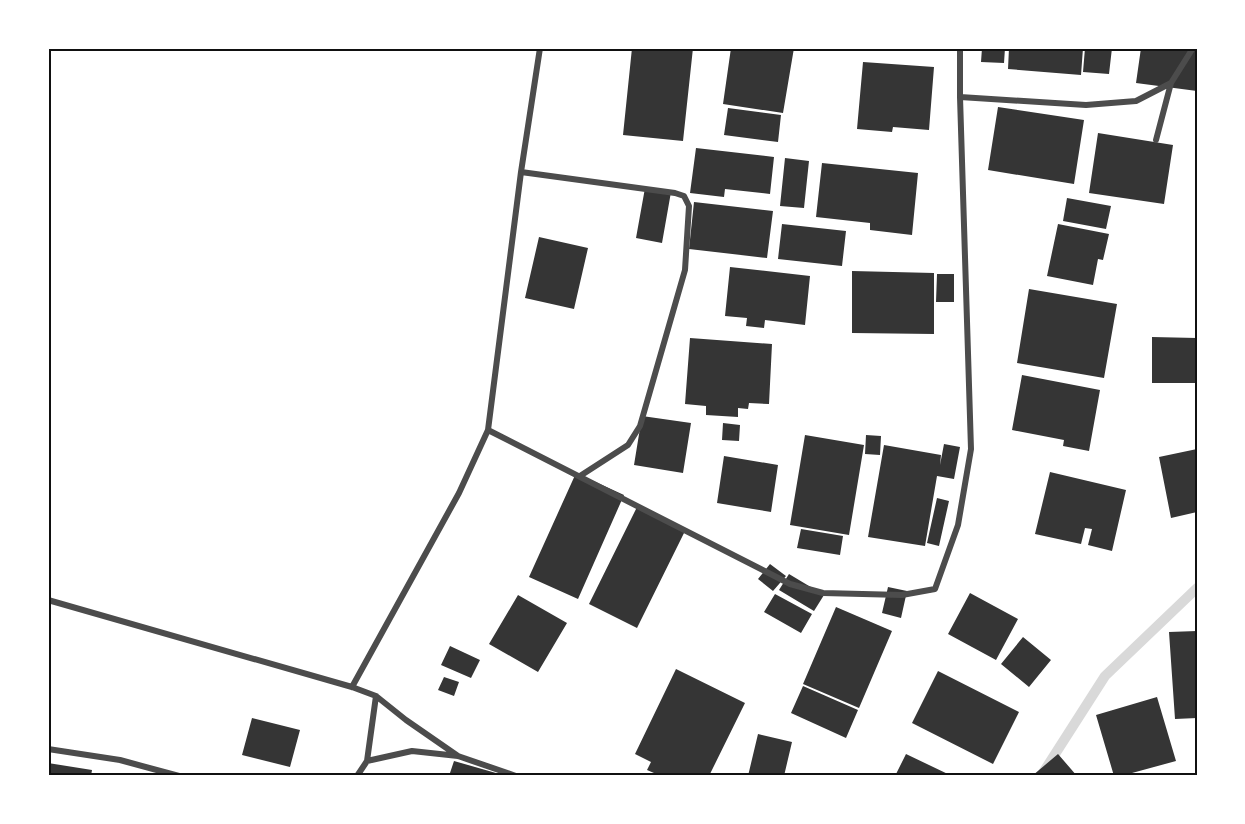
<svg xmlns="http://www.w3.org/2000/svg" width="1245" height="824" viewBox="0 0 1245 824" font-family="'Work Sans',sans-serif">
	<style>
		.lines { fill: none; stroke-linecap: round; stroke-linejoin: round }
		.stream { stroke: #d9d9d9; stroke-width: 10 }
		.building { fill: #353535 }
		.minor { stroke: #4c4c4c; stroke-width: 6 }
		.neatline { fill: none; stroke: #111; stroke-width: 2 }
	</style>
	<rect width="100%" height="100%" fill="#fff"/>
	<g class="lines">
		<path class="stream" d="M1041,776L1105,676L1197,588"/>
	</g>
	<path class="building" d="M632,48H693L683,141L623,135Z
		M731,48H794L783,113L723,104Z
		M982,48H1005L1004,63L981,62Z
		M1009,48H1083L1081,75L1008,69Z
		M1085,48H1112L1109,74L1083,72Z
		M1141,48H1197V91L1136,83Z
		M863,62L934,67L929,130L893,127L892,132L857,129Z
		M998,107L1084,120L1074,184L988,170Z
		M728,108L781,115L778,142L724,135Z
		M1098,133L1173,145L1164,204L1089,193Z
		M696,148L774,157L770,194L725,189L724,197L690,193Z
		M785,158L809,161L804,208L780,206Z
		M822,163L918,173L912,235L870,230V223L816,217Z
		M645,188L671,192L662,243L636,238Z
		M1067,198L1111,206L1106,229L1063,221Z
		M694,202L773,211L767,258L689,249Z
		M782,224L846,231L842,266L778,259Z
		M1058,224L1109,234L1103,260L1098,259L1093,285L1047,276Z
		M539,237L588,248L574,309L525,298Z
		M730,267L810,276L805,325L765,320L764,328L746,326L747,318L725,316Z
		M852,271L934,273V334L852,333Z
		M937,274H954V302H936Z
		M1029,289L1117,304L1104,378L1017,363Z
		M1152,337L1197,338V383H1152Z
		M690,338L772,344L769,404L749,403L748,409L738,408V417L706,415V406L685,404Z
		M1022,375L1100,390L1089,451L1063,446L1064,440L1012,430Z
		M642,416L691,423L683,473L634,465Z
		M723,423L740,425L739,441L722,440Z
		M805,435L864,445L849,535L790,525Z
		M866,435L881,436L880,455L865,454Z
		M944,444L960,447L954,479L937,476L925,546L868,537L884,445L941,455L940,465Z
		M1197,449V512L1171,518L1159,457Z
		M724,456L778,465L771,512L717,503Z
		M1050,472L1126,490L1112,551L1088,545L1092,529L1085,528L1081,544L1035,534Z
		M576,473L624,495L578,599L529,577Z
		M937,498L949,501L939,546L927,543Z
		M637,507L685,531L637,628L589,604Z
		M801,529L843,536L840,555L797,548Z
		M770,564L786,576L773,591L758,579Z
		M789,574L824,595L814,611L779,590Z
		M888,587L907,591L901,618L882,613Z
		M970,593L1018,619L996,660L948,634Z
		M775,594L812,614L801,633L764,612Z
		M518,595L567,623L538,672L489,644Z
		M836,607L892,631L859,708L803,684Z
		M1197,631V718L1175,719L1169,632Z
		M1023,637L1051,660L1029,687L1001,664Z
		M450,646L480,660L471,678L441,665Z
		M676,669L745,703L709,776H661L647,770L651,762L635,754Z
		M938,671L1019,712L993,764L912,723Z
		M444,677L459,682L454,696L438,690Z
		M803,686L858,710L846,738L791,713Z
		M1157,697L1176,761L1121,776H1114L1096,715Z
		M252,718L300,730L290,767L242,755Z
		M758,734L792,742L784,776H748Z
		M906,754L952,776H895Z
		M1058,754L1077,776H1032Z
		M454,761L503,775V776H449Z
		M48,763L92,770L91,776H48Z"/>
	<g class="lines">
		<path class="minor" d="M960,97L1086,105L1136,101L1171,83
			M1156,140L1171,83L1193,48
			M521,172L675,193L684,196L689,206L685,270L640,426L628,445L580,476
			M488,430L790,584L823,593L902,595L935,589L958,525L971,449L960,97V48
			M48,600L352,687L376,696L406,720L458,756
			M352,687L459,493L488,430L521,172L540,48
			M48,749L120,760L179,776
			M367,761L412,751L458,756L516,776
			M357,776L367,761L376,696"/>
	</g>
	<rect width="1245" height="824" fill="none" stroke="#ffffff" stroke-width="99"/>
	<rect x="50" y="50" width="1146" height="724" class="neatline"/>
</svg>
